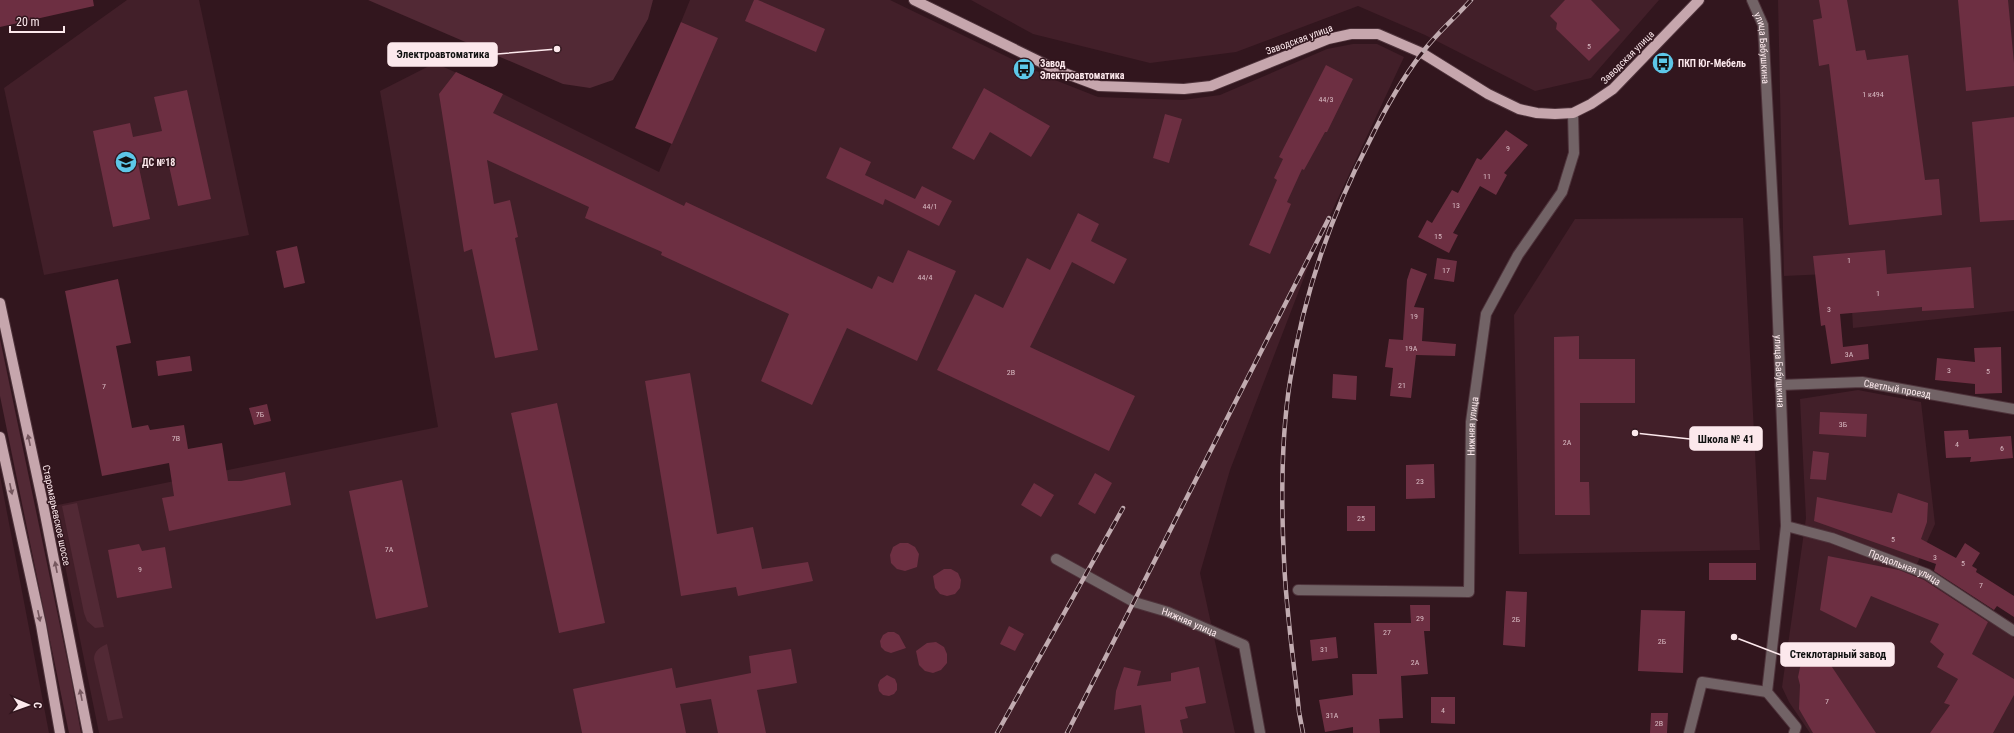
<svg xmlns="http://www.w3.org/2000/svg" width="2014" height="733" viewBox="0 0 2014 733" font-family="'Roboto Condensed',sans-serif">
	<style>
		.built { fill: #421f29 }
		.green { fill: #522935 }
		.building { fill: #6d2f42 }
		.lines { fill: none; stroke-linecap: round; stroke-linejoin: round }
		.minor-casing { stroke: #4e333b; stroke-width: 12 }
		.primary-casing { stroke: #4e333b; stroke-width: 12 }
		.minor { stroke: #726366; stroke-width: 10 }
		.primary { stroke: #c6a6ad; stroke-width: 10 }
		.rail-casing { stroke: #c1abb0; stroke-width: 4.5 }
		.rail { stroke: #32161e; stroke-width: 3; stroke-dasharray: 9; stroke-linecap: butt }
		.oneway { fill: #75575e }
		.labels { text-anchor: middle; stroke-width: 3; stroke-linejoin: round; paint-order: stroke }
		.number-label { font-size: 8px; fill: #d8bac2 }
		.street-label { font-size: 10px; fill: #fce8ec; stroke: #32161e }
		.poi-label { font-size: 10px; font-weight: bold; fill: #fce8ec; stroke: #32161e; text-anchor: start }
		.leader { fill: none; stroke: #fce8ec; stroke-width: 1.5 }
		.callout-dot { fill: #fce8ec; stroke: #32161e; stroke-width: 1.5 }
		.callout { fill: #fce8ec; stroke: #fce8ec; stroke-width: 1.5 }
		.callout-label { font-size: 11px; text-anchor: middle; font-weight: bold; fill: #111 }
	</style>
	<rect width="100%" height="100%" fill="#32161e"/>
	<path class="built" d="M127,0H199L249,235L44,275L4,88Z
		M690,0H890L1055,80L1098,97L1183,100L1220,95L1327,49L1353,44H1377L1404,57L1318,241L1230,470L1200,573L1235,733H99L53,506L438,427L380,91L435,63L503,94L659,172L717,38L681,22Z
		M971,0H1659L1591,78L1535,91L1425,35L1358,6L1236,52L1150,63L1033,34Z
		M1778,0H2014V311L1853,328L1850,273L1784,276Z
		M1743,218L1760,550L1519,554L1514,315L1575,219Z
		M1858,390L1921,402L1935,524L1913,573L1926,578L2002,628L2014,638V733H1810L1789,702L1782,687L1806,518L1800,399Z
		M0,476L49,733H0Z"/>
	<path class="green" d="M368,0H653L648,19L613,80L590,88L563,84Z
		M0,339L72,683L81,733H69L0,396Z
		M77,503L104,627L95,628L87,621L84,613L62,506Z
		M107,644L123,718L108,721L94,659C94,651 100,647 107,644Z"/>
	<path class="building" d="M0,0H93L94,6L0,27Z
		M754,0H758L825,29L816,52L745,21Z
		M1565,0H1591L1620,30L1589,61L1556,29L1557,23L1550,16Z
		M1819,0H1847L1856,51L1865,50L1867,60L1908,55L1925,180L1939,179L1942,215L1849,225L1829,64L1819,66L1813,20L1822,18Z
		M1958,0H2008L2014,63V86L1966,91Z
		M681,22L718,38L672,144L635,128Z
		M1326,65L1353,79L1327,132H1325L1304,170L1302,169L1287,202L1291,204L1270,254L1249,245L1277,180L1274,178L1283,159L1279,157Z
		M456,72L503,94L493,113L684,206L686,202L872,289L878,276L893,283L908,250L956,271L917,361L847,328L812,405L761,381L789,314L661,255L662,252L585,218L589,207L487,160L494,204L510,200L518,237L515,238L538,350L495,358L472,249L464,252L439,94Z
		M984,88L1050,126L1031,157L990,132L974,160L952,148Z
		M187,90L211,199L178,206L167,157L138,163L150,219L113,227L93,131L130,123L133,137L162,131L154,97Z
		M1165,114L1182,119L1169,163L1153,158Z
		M2014,117V220L1980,222L1972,122Z
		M1506,130L1528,145L1504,173L1507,175L1496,195L1480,186L1453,233L1458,235L1449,253L1418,237L1427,220L1432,223L1452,190L1458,193L1477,158L1481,160Z
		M840,147L871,162L865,175L915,199L922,186L952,201L939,226L885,199L883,205L826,178Z
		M1078,213L1099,224L1091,241L1127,259L1114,284L1072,262L1030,347L1135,396L1109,451L937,370L975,294L1003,308L1027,258L1050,270Z
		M297,246L305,283L284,288L276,251Z
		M1885,250L1887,274L1971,267L1974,308L1922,311V307L1840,314L1843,347L1868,344L1869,359L1831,364L1825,325L1821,326L1813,256Z
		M1437,258L1457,261L1454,282L1434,279Z
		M1411,268L1427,274L1414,307L1424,308L1422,341L1456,344L1455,356L1416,355L1411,398L1390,396L1393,368L1385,367L1389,339L1403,340L1407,280Z
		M118,279L131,343L116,346L132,428L148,425L150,430L184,425L188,449L222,443L228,481H241L285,472L291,505L169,531L162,498L174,496L169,463L102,476L65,291Z
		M1579,336V359H1635V403H1580V482H1589L1590,515H1555L1554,337Z
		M2001,347L2002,393L1975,394V384L1935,380L1937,358L1975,362L1974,348Z
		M190,356L192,371L158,376L156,361Z
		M690,373L717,534L753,527L762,569L808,562L813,581L738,596L736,587L681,596L645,381Z
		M1333,374L1357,376L1356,400L1332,398Z
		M557,403L605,623L559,633L511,413Z
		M267,404L271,421L254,425L249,408Z
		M1820,412L1867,414L1866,437L1819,434Z
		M1968,430L1969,439L2011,436L2013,458L1970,462L1971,457L1946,458L1944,431Z
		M1813,451L1829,453L1826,480L1810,479Z
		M1434,464L1435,498L1406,499V465Z
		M1095,473L1112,483L1095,514L1078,504Z
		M402,480L428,607L376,619L349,491Z
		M1034,483L1054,495L1041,517L1021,505Z
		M1898,493L1928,503L1927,522L1921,539L1956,558L1965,543L1980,553L1972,566L1977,569L1976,572L2014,596V617L1997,606L1994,610L1934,571L1936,564L1814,521L1817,497L1892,513Z
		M1347,506H1375V531H1347Z
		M900,543H908L915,547L919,554L917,567L905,571L897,569L891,563L890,555L893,547Z
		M139,544L142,551L165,547L172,588L117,598L108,550Z
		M1828,556L1899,570L1924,580L1988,622L1972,654L2014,679V695L1993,733H1930L1950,705L1944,703L1958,679L1937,667L1944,654L1930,642L1939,624L1871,596L1856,628L1820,610Z
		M1709,563H1756V580H1709Z
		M944,569H951L958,573L961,580L960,588L955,594L947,596L940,594L935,588L933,576Z
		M1506,591L1527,592L1525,647L1503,645Z
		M1410,605H1430V631H1424L1428,674L1401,676L1403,718L1379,719L1380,733H1353V727L1325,732L1319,700L1353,695L1352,674H1377L1374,623H1411Z
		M1641,610L1685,611L1683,673L1638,671Z
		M1009,626L1024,634L1015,651L1000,644Z
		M888,632H894L899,635L906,648L891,653L885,651L881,647L880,641L883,635Z
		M1336,637L1338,658L1312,661L1310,640Z
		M936,642L944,647L947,654V663L941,670L933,673L925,671L919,665L916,651L927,643Z
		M791,649L797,683L757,690L766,733H718L711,699L680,704L686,733H582L573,689L672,668L676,688L751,673L749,656Z
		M1802,658L1828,661L1876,733H1813L1799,709L1800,685L1798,677Z
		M1124,667L1141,671L1137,686L1171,681V673L1199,667L1206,703L1185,707L1188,718L1180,720L1183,733H1145L1141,705L1114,710L1116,691Z
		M887,675L895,679L897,684V690L894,694L889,696L883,695L879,691L878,685L880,680Z
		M1431,697H1455V724L1431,723Z
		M1651,713H1668L1667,733H1650Z"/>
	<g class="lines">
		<g class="minor-casing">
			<g id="minor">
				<path id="s1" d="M1752,0L1763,25L1775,245L1786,526L1767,692L1796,727L1794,733"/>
				<path id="s2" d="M1780,385L1862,382L2014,409"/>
				<path id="s3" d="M1786,526L1832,538L1927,574L2014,631"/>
				<path id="s4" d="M1056,559L1134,602L1168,612L1244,645L1260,733"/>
				<path id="s5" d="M1298,590L1469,592L1471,422L1486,314L1518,255L1562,192L1574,153L1573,113"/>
				<path d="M1689,733L1702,682L1767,692"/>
			</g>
		</g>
		<g class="primary-casing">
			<path id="primary" d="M914,0L1059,71L1099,86L1184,89L1211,86L1328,39L1351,34H1378L1422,53L1488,94L1519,109L1537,113L1555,114L1573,113L1591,104L1613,89L1699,0
				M0,303L43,504L88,733
				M0,437L41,625L60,733"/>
		</g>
		<use href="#minor" class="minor"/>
		<use href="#primary" class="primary"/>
		<g class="rail-casing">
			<path id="rail" d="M997,733L1123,508
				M1067,733L1329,218
				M1303,733L1299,712C1294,662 1286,611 1284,560C1281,501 1281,439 1290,381C1303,297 1330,217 1369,142C1384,111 1401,80 1422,53C1436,34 1455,18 1471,0"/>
		</g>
		<use href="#rail" class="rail"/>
	</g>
	<defs><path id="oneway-solid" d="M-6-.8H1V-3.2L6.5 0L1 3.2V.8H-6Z"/></defs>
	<g class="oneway">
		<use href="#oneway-solid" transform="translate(29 440) rotate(-102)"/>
		<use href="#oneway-solid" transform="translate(11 489) rotate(78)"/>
		<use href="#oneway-solid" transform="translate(56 567) rotate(-101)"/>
		<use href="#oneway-solid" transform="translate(39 616) rotate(78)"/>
		<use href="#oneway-solid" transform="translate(81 695) rotate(-101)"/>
	</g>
	<defs>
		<g id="bus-disc" transform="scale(1.15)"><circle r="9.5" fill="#5dc7e8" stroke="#32161e"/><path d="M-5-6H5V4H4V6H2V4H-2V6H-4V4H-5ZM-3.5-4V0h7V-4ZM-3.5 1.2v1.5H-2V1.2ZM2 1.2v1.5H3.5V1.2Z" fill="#111"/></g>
		<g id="school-disc" transform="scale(1.15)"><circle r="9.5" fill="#5dc7e8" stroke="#32161e"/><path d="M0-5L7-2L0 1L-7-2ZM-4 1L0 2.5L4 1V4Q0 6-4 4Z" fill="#111"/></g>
	</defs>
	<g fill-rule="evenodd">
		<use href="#bus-disc" x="1663" y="63"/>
		<use href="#bus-disc" x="1024" y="69"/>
		<use href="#school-disc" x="126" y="162"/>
	</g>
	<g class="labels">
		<g class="number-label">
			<text x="1589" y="49">5</text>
			<text x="1873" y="97">1 к494</text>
			<text x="1326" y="102">44/3</text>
			<text x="1508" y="151">9</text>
			<text x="1487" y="179">11</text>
			<text x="1456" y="208">13</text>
			<text x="930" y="209">44/1</text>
			<text x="1438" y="239">15</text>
			<text x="1849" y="263">1</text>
			<text x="1446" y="273">17</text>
			<text x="925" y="280">44/4</text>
			<text x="1878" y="296">1</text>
			<text x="1829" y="312">3</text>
			<text x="1414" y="319">19</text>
			<text x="1411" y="351">19А</text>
			<text x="1849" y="357">3А</text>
			<text x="1949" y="373">3</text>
			<text x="1988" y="374">5</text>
			<text x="1011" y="375">2В</text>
			<text x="1402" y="388">21</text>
			<text x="104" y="389">7</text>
			<text x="260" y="417">7Б</text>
			<text x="1843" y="427">3Б</text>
			<text x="176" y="441">7В</text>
			<text x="1567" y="445">2А</text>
			<text x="1957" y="447">4</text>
			<text x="2002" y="451">6</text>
			<text x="1420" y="484">23</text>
			<text x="1361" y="521">25</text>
			<text x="1893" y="542">5</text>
			<text x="389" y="552">7А</text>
			<text x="1935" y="560">3</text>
			<text x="1963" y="566">5</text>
			<text x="140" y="572">9</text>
			<text x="1981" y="588">7</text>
			<text x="1420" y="621">29</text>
			<text x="1516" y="622">2Б</text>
			<text x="1387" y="635">27</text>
			<text x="1662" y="644">2Б</text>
			<text x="1324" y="652">31</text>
			<text x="1415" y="665">2А</text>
			<text x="1827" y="704">7</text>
			<text x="1443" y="713">4</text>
			<text x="1332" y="718">31А</text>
			<text x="1659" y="726">2В</text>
		</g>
		<g class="street-label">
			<text transform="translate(1299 39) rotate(-20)" y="4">Заводская улица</text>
			<text dy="4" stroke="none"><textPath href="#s1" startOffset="50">улица Бабушкина</textPath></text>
			<text transform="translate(1627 57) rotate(-45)" y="4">Заводская улица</text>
			<text dy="4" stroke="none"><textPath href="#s1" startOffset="374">улица Бабушкина</textPath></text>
			<text dy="4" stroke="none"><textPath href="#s2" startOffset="118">Светлый проезд</textPath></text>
			<text dy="4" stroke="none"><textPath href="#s5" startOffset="337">Нижняя улица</textPath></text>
			<text transform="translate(57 515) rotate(78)" y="4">Старомарьевское шоссе</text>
			<text dy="4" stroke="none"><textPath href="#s3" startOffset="126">Продольная улица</textPath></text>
			<text dy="4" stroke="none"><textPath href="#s4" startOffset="148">Нижняя улица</textPath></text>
		</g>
		<g class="poi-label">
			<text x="1040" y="67">Завод<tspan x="1040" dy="12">Электроавтоматика</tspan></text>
			<text x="1678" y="67">ПКП Юг-Мебель</text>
			<text x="142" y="166">ДС №18</text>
		</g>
	</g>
	<path class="leader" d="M557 49L497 54M1635 433L1690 439M1734 637L1781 655"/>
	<g class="callout-dot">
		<circle cx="557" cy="49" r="4"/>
		<circle cx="1635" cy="433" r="4"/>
		<circle cx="1734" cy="637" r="4"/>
	</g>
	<g class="callout">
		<rect x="388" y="43" width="109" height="23" rx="4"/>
		<rect x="1690" y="427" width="72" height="23" rx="4"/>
		<rect x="1781" y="643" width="113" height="23" rx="4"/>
	</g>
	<g class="callout-label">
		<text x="443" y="58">Электроавтоматика</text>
		<text x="1726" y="443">Школа № 41</text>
		<text x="1838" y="658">Стеклотарный завод</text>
	</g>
	<g transform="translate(28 705) rotate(92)" stroke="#32161e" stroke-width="3" paint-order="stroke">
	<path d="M0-3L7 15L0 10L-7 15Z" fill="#fce8ec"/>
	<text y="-6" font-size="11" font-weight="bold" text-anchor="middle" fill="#fce8ec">С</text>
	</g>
	<path d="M10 26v6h54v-6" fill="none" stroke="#fce8ec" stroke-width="2"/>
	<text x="16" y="26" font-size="12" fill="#fce8ec" stroke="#32161e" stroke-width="3" paint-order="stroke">20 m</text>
</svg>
